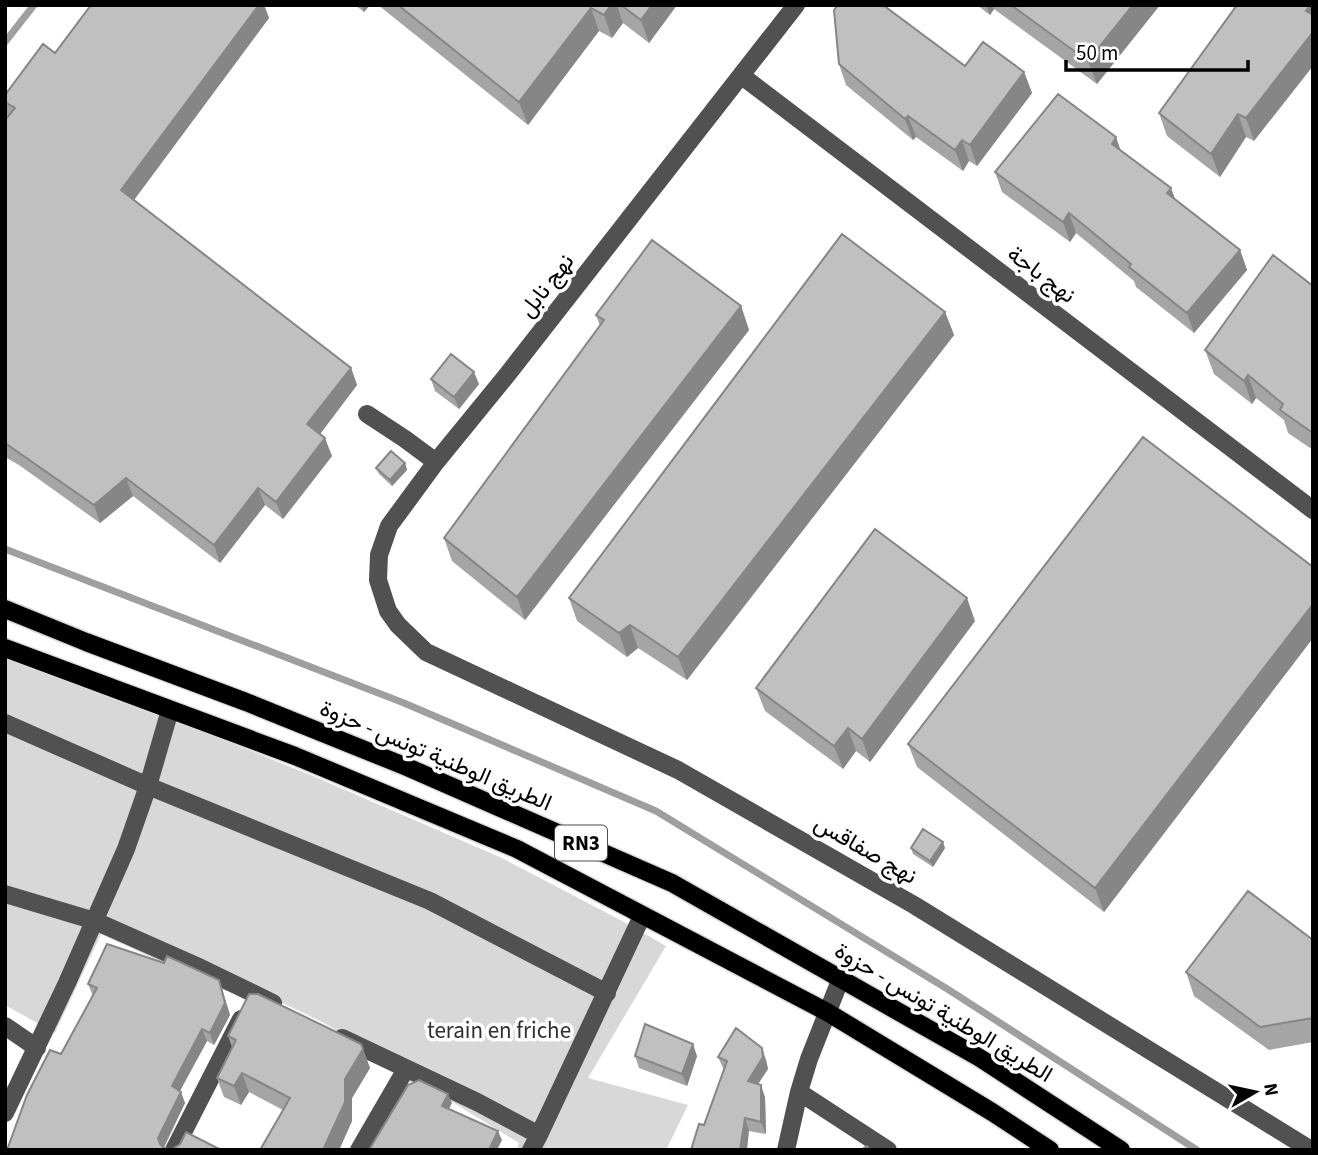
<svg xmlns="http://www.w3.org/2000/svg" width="1318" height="1155" viewBox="0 0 1318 1155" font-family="'Source Sans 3',Vazirmatn,sans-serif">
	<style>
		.green { fill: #d8d8d8 }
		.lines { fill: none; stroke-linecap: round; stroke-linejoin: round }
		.stream { stroke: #9f9f9f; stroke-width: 7 }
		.major-casing { stroke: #dbdbdb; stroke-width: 21 }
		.minor { stroke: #515151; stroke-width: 18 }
		.major { stroke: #000; stroke-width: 18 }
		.wall { fill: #a5a5a5 }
		.shaded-wall { fill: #868686 }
		.building { fill: #c0c0c0; stroke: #868686; stroke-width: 2 }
		.labels { text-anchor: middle; stroke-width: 7; stroke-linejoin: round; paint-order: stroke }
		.shield { fill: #fff; stroke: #4c4c4c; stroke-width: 2 }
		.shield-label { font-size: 21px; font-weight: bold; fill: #000 }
		.street-label { font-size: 23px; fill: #000; stroke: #fff }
		.park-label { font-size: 23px; fill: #2f2f2f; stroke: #fff }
	</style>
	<rect width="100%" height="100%" fill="#fff"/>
	<path class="green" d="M5,652L313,776L502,858L626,923L666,946L588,1078L688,1105L666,1150H516L519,1143L326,1024L285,1004L221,990L101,934L55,1033L5,1005Z"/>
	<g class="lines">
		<path class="stream" d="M5,42L34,5
			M5,549L404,703L656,811L949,990L1197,1150"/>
		<g class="major-casing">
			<path id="major" d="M5,609L86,642L246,702L407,767L672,883L980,1058L1121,1150
				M5,648L295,756L517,849L827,1012L992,1112L1050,1150"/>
		</g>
		<path class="minor" d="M796,5L507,375L436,462L389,526L379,555L378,580L388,611L398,625L426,652L678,770L914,905L1311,1150
			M742,76L1313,510
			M367,414L405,439L436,462
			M5,723L148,786L430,901L607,993
			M5,894L95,921L201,968L273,1003
			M5,1026L37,1048
			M342,1038L477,1102L539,1135
			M799,1092L888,1150
			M5,1113L67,983L126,849L148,786L170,710
			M174,1150L241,1019
			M359,1150L406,1069
			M531,1150L539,1135L642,916
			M786,1150L799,1092L809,1059L841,978"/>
		<use href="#major" class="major"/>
	</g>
	<path class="wall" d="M91,5H264L269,18L134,200L351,368L357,385L320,434L332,456L283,519L265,505L220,563L133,496L100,523L19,465L5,457V120L8,117L5,109V95L55,53Z
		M355,5H370L364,12Z
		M378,5H677L649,43L623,23L612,38L599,31L528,125Z
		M977,5H1160L1097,84L994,9L990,15Z
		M1237,5L1254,141L1246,137L1220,177L1167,136L1159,113Z
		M839,64L965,66L1024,72L1032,93L977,166L969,161L963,171L916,137L913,140L846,85Z
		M1121,151L1171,188L1175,199L1240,250L1247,270L1194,333L1136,287L1134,281L1076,233L1070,242L1002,192L995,172Z
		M1313,286V450L1288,433L1284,420L1256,398L1252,404L1214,374L1205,350Z
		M741,306L749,330L525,620L452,561L444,538L600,326L596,315Z
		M945,312L954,335L687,680L638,648L627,657L577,621L569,598Z
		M431,379L479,384L459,409L435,391Z
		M405,463L407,470L392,486L379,474L376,468Z
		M1313,567V638L1104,912L917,767L908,744Z
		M975,621L870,762L856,751L843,769L765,711L756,688Z
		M911,848H945L933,867L913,854Z
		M1313,940V1042L1269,1050L1194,996L1186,972Z
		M88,984L223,992L230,1015L214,1045L207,1041L180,1091L185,1103L164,1148L171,1150H221H7L61,1054L93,996Z
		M228,1036L361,1044L370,1068L352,1098V1121L339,1150H260L283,1110L249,1092L241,1105L224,1097L217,1078L232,1047Z
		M635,1056H697L687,1086L639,1068Z
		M718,1057L766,1060L768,1069L758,1084L765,1097L766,1134L749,1131L704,1125L724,1070Z"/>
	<path class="shaded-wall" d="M259,5H264L269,18L128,208L121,190Z
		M362,5H370L364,12Z
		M611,5H617L623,23L612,38L604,15Z
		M652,5H677L649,43L641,20Z
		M986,5H992L994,9L990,15Z
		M1133,5H1160L1097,84L1088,61Z
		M1311,5H1313V28L1306,11Z
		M591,8L599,31L528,125L519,102Z
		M1313,32V66L1254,141L1246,118Z
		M1024,72L1032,93L977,166L970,145Z
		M1238,114L1246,137L1220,177L1211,154Z
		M908,116L916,137L913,140L905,119Z
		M1116,137L1123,157L1112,144Z
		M962,140L969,161L963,171L955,150Z
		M1171,188L1178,208L1167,193Z
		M1069,213L1076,233L1070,242L1063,222Z
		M1240,250L1247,270L1194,333L1187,313Z
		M741,306L749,330L525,620L517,597Z
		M945,312L954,335L687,680L678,657Z
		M351,368L357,385L314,442L307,424Z
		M474,372L479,384L459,409L454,397Z
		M1248,375L1256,398L1252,404L1244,381Z
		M325,438L332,456L283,519L276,502Z
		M405,463L407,470L392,486L390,480Z
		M126,478L133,496L100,523L94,505Z
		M258,488L265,505L220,563L214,545Z
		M967,598L975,621L870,762L862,739Z
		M1313,604V638L1104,912L1095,888Z
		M630,625L638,648L627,657L619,633Z
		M848,728L856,751L843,769L834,746Z
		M943,842L945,848L933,867L930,861Z
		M219,980L230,1015L214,1045L210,1033Z
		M202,1029L207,1041L176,1098L172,1086Z
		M693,1044L697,1056L687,1086L682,1074Z
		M762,1048L766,1060L768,1069L752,1093L748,1081Z
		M363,1049L370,1068L352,1098V1121L339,1150H323L345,1079Z
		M242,1073L249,1092L241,1105L234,1086Z
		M761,1085L765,1097L766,1134L761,1122Z
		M181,1092L185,1103L162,1150L158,1138Z
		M448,1094L452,1103L446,1115L442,1106Z
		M745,1118L749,1131L747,1150H740Z
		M498,1131L502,1140L497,1150H489Z"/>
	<path class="building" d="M91,5H259L121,190L351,368L307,424L325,438L276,502L258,488L214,545L126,478L94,505L5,443V120L15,108L5,102V95L43,44L55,53Z
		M398,5H611L604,15L591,8L519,102Z
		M621,5H652L641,20Z
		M838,5H883L965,66L983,42L1024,72L970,145L962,140L955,150L908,116L905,119L839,64L834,10Z
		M1011,5H1133L1088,61Z
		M1237,5H1311L1306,11L1313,15V32L1246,118L1238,114L1211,154L1159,113Z
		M1058,94L1116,137L1112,144L1171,188L1167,193L1240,250L1187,313L1129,267L1131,264L1069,213L1063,222L995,172Z
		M842,234L945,312L678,657L630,625L619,633L569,598Z
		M652,240L741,306L517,597L444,538L604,320L596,315Z
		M1273,255L1313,286V433L1280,410L1283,404L1248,375L1244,381L1205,350Z
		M451,354L474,372L454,397L431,379Z
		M1143,437L1313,567V604L1095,888L908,744Z
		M391,451L405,463L390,480L376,468Z
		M875,529L967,598L862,739L848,728L834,746L756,688Z
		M923,829L943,842L930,861L911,848Z
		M1248,891L1313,940V1018L1260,1027L1186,972Z
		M107,944L164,963L167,956L219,980L225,1003L210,1033L202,1029L172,1086L181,1092L158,1138L160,1144L164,1148L171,1150L180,1144L186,1132L221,1150H7L27,1095L50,1050L61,1054L97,988L88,984Z
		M249,994H258L361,1044L363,1049L345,1079V1102L323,1150H260L290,1098L242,1073L234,1086L217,1078L236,1040L228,1036Z
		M645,1024L693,1044L682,1074L635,1056Z
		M736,1028L762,1048L763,1057L748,1081L761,1085V1122L745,1118L740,1150H691L699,1124L704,1125L727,1061L718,1057Z
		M419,1080L448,1094L442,1106L498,1131L489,1150H369L408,1085Z
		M867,1146L870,1150H861Z"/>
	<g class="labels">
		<rect class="shield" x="555" y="825.5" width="52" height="35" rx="5"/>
		<g class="shield-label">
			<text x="581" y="850">RN3</text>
		</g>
		<g class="street-label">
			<text transform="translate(1042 274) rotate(37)" y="8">نهج باجة</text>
			<text transform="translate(546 285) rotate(-52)" y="8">نهج نابل</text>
			<text transform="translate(436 755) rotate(23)" y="8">الطريق الوطنية تونس - حزوة</text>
			<text transform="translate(866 849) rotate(30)" y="8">نهج صفاقس</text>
			<text transform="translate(944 1012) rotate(31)" y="8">الطريق الوطنية تونس - حزوة</text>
		</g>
		<g class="park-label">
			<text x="499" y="1038">terain en friche</text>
		</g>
	</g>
	<rect width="1318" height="1155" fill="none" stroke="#000000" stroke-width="14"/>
	<g transform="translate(1255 1092) rotate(81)" stroke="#ffffff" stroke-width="5" paint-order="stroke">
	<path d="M0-5L12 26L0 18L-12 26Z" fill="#000000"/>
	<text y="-10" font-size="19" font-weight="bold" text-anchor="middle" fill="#000000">N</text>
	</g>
	<path d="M1066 60v10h182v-10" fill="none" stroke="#000000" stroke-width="3.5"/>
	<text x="1076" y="60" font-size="21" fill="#000000" stroke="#ffffff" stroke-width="5" paint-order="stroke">50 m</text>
</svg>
